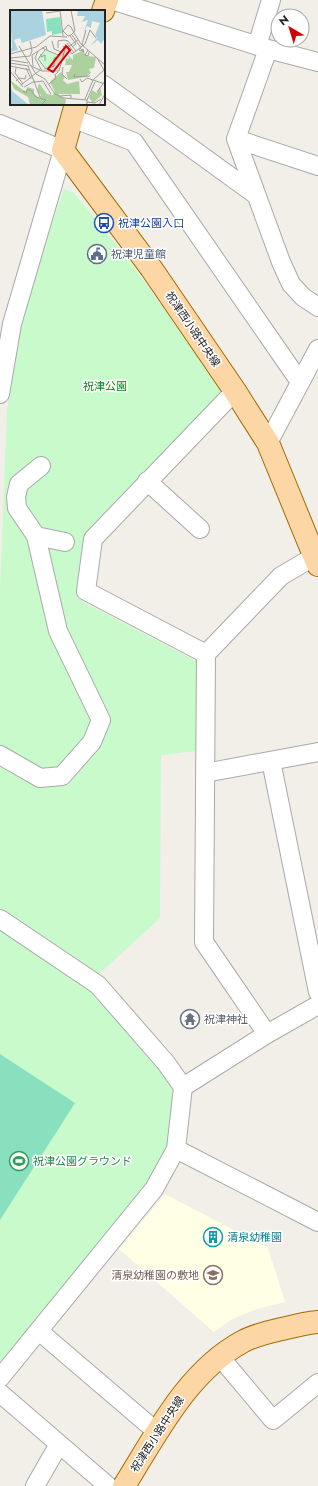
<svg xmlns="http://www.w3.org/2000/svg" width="318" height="1486" viewBox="0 0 318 1486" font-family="Jost,'Noto Sans JP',sans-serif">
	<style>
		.education { fill: #ffffe5 }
		.park { fill: #c8facc }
		.pitch { fill: #88e0be }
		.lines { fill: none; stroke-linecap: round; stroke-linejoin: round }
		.minor-casing { stroke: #a9a9a9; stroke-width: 20 }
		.major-casing { stroke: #a06b00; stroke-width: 24 }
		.minor { stroke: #fff; stroke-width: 18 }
		.major { stroke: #fcd6a4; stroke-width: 22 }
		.labels { text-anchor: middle; stroke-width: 3; stroke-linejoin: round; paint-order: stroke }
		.transit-label { font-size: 11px; fill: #164399; stroke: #fff; text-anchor: start }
		.service-label { font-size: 11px; fill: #4e5e75; stroke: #fff; text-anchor: start }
		.street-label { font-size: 11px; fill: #222; stroke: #fff }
		.park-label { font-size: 11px; fill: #0c8416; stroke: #fff }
		.worship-label { font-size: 11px; fill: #5b616d; stroke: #fff; text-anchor: start }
		.leisure-label { font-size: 11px; fill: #27864d; stroke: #fff; text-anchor: start }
		.culture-label { font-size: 11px; fill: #0d838f; stroke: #fff; text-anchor: start }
		.education-label { font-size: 11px; fill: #785e54; stroke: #fff; text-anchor: end }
		.inset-road { fill: none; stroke: #9f9d99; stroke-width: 1 }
		.view { fill: #d40000; fill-opacity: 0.15; stroke: #d40000; stroke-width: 2 }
		.inset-edge { fill: none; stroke: #222; stroke-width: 2 }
	</style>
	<rect width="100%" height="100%" fill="#f2efe9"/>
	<path class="education" d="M165,1194L268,1248L285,1302L257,1309L232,1319L214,1332L119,1249Z"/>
	<path class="park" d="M64,189L74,193L126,256L225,395L93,533L77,595L83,602L198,662L196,751L161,755L160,918L86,986L116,1014L142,1043L173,1087L174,1119L169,1147L144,1190L0,1367V592L7,409L28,291Z"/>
	<path class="pitch" d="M0,1054L75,1103L0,1220Z"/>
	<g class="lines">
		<g class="minor-casing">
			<path id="minor" d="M111,0L268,49L318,62
				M257,46L271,0
				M268,49L236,139L281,262L291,284L303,297L318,307
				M104,85L256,195
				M72,118L134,142L300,382
				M0,124L63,150L12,324L0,394
				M236,139L318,166
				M268,443L318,349
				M147,481L200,529
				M36,536L65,542
				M206,654L86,591L93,539L235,391
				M0,755L40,778L62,776L92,742L101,720L58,631L36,536L17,508L16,497L19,484L41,466
				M271,761L318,992
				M205,773L318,752
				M0,919L98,985L166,1063L183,1087L176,1149L154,1189L0,1378
				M267,1034L204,942L206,654L281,576L315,556
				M183,1087L267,1034L318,1005
				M176,1149L318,1222
				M40,1332L157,1432
				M220,1357L273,1420L318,1383
				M0,1393L108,1486
				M35,1486L59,1444"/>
		</g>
		<g class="major-casing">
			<path id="major" d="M103,11L107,0
				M76,104L63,150L151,268L235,391L268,443L318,565
				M124,1486C156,1435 187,1372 242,1342C254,1335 269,1332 282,1329C294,1326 306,1323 318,1322"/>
		</g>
		<use href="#minor" class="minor"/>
		<use href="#major" class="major"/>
	</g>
	<defs>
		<g id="bus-ring" transform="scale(1)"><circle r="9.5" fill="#fff" stroke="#1a4fb4" stroke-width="1.5"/><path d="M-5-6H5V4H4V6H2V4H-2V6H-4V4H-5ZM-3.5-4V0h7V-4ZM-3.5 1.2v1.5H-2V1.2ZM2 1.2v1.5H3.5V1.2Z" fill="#1a4fb4"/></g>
		<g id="civic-ring" transform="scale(1)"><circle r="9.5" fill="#fff" stroke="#5c6f8a" stroke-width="1.5"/><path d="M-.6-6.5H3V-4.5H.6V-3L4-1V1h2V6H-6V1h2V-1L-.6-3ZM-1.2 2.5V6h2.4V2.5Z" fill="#5c6f8a"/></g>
		<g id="temple-ring" transform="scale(1)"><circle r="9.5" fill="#fff" stroke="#6b7280" stroke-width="1.5"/><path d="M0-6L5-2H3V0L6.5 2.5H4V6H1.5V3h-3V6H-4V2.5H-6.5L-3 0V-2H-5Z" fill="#6b7280"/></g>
		<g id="stadium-ring" transform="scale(1)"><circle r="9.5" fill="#fff" stroke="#2e9e5b" stroke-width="1.5"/><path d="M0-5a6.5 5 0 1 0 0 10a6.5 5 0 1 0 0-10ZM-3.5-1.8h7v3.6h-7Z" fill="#2e9e5b"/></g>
		<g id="building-ring" transform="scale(1)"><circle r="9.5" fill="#fff" stroke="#0f9aa8" stroke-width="1.5"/><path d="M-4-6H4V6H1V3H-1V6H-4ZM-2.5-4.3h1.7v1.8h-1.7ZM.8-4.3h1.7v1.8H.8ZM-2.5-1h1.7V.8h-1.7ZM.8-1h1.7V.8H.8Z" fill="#0f9aa8"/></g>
		<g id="school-ring" transform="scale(1)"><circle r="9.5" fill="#fff" stroke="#8d6e63" stroke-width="1.5"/><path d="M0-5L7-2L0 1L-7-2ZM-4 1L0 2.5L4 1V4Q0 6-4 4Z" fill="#8d6e63"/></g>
	</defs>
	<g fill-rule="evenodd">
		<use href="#bus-ring" x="104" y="223"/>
		<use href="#civic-ring" x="97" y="254"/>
		<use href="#temple-ring" x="190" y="1019"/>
		<use href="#stadium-ring" x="19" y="1161"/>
		<use href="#building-ring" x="213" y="1237"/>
		<use href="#school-ring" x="213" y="1275"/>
	</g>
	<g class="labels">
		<g class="transit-label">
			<text x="118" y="227">祝津公園入口</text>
		</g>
		<g class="service-label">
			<text x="111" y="258">祝津児童館</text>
		</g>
		<g class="street-label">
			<text transform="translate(193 329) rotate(56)" y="4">祝津西小路中央線</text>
			<text transform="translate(157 1434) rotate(-57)" y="4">祝津西小路中央線</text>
		</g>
		<g class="park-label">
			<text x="105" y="390">祝津公園</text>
		</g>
		<g class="worship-label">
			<text x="204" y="1023">祝津神社</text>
		</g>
		<g class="leisure-label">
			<text x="33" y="1165">祝津公園グラウンド</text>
		</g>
		<g class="culture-label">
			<text x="227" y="1241">清泉幼稚園</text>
		</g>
		<g class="education-label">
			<text x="199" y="1279">清泉幼稚園の敷地</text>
		</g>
	</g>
	<g transform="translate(10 10)">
		<rect width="95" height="95" fill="#f2efe9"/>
		<path d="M72,41L77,46L86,47L84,58L79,59L81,63L75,67L58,70L56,62H59L62,55H55L56,49H59L58,45L63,50V45ZM51,62L55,67L53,70L57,74L69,71L70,84H48L56,90L55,95H20L18,87L4,79L0,70L13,80L16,81L17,77L24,79V84L29,88L31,85L27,81L29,73L37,84L43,85L45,82L40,72ZM90,77L92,85L83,93L79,88L82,80L87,83Z" fill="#add19e"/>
		<path d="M36,40L47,45L53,41L54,45L50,46L51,48L44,55L35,58L28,49Z" fill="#c8facc"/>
		<path d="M50,7L52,23L42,25V21L37,22L36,9Z" fill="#88e0be"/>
		<path d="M0,0H32L36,25L12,33L10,28L4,30L8,40L0,42V37L2,39ZM68,0H95V28L91,34L88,30L80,36L87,28L85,25L90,13L82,11L81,18L77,16L73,24L78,10L72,12L75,6H67ZM0,71L2,81L19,95H0Z" fill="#aad3df"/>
		<path class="inset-road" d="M50,0L53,26M61,0L65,21L61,25L58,26L53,21L58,15L61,17L64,23M36,3L50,1M64,23L71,34L95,55M62,25L71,38M60,26L66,34L62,37M42,31L44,39L51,42M57,33L64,43M55,34L62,44L75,34L80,20L86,28M72,35L76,20M9,36L21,56M32,38L48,45L55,39L53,36M48,38V31L54,30L58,31L66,41M69,39L70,41L72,40L73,39L74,42H73L72,40L70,38M78,40L75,45L78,46L79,42M28,41L25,48L32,61M0,44L26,37L40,26L57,27M31,44V47L35,45V51M0,48L20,46L22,41L20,31M87,48L94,60M0,50L18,53M0,53L19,56M0,56L20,60M18,56L30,87M21,56L26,64L35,69L45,84L53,88L77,90V95M21,56L32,61H49L55,39L68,30M23,56L22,45L36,36L37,40M53,57L52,64L57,69M6,58L5,63L13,74M16,58L21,69M35,58L28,49L35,40M34,59L44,56V48L46,47M0,61L13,77M65,64L64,67L80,66M70,69L72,72L77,68L95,74M6,71L9,68L15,69L16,65M25,72L33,71L41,84M39,74L46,68L45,65L48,62M11,75L30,60M14,77L25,71M13,81L16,83L17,80H21L26,87L36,90L31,95M87,82L95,71M50,86L61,85V88M75,89L83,70L95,59M77,90L85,72M77,92L85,93L91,89M89,95L95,84"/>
		<path class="view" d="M56,36L60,40L43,62L38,59Z"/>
		<rect width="95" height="95" class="inset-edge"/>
	</g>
	<g transform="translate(290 28) rotate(322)"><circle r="19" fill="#ffffff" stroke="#a7a7a7"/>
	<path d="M0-3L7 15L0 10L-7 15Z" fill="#d40000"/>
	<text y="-6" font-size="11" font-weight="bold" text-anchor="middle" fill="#222222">N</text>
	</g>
</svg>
